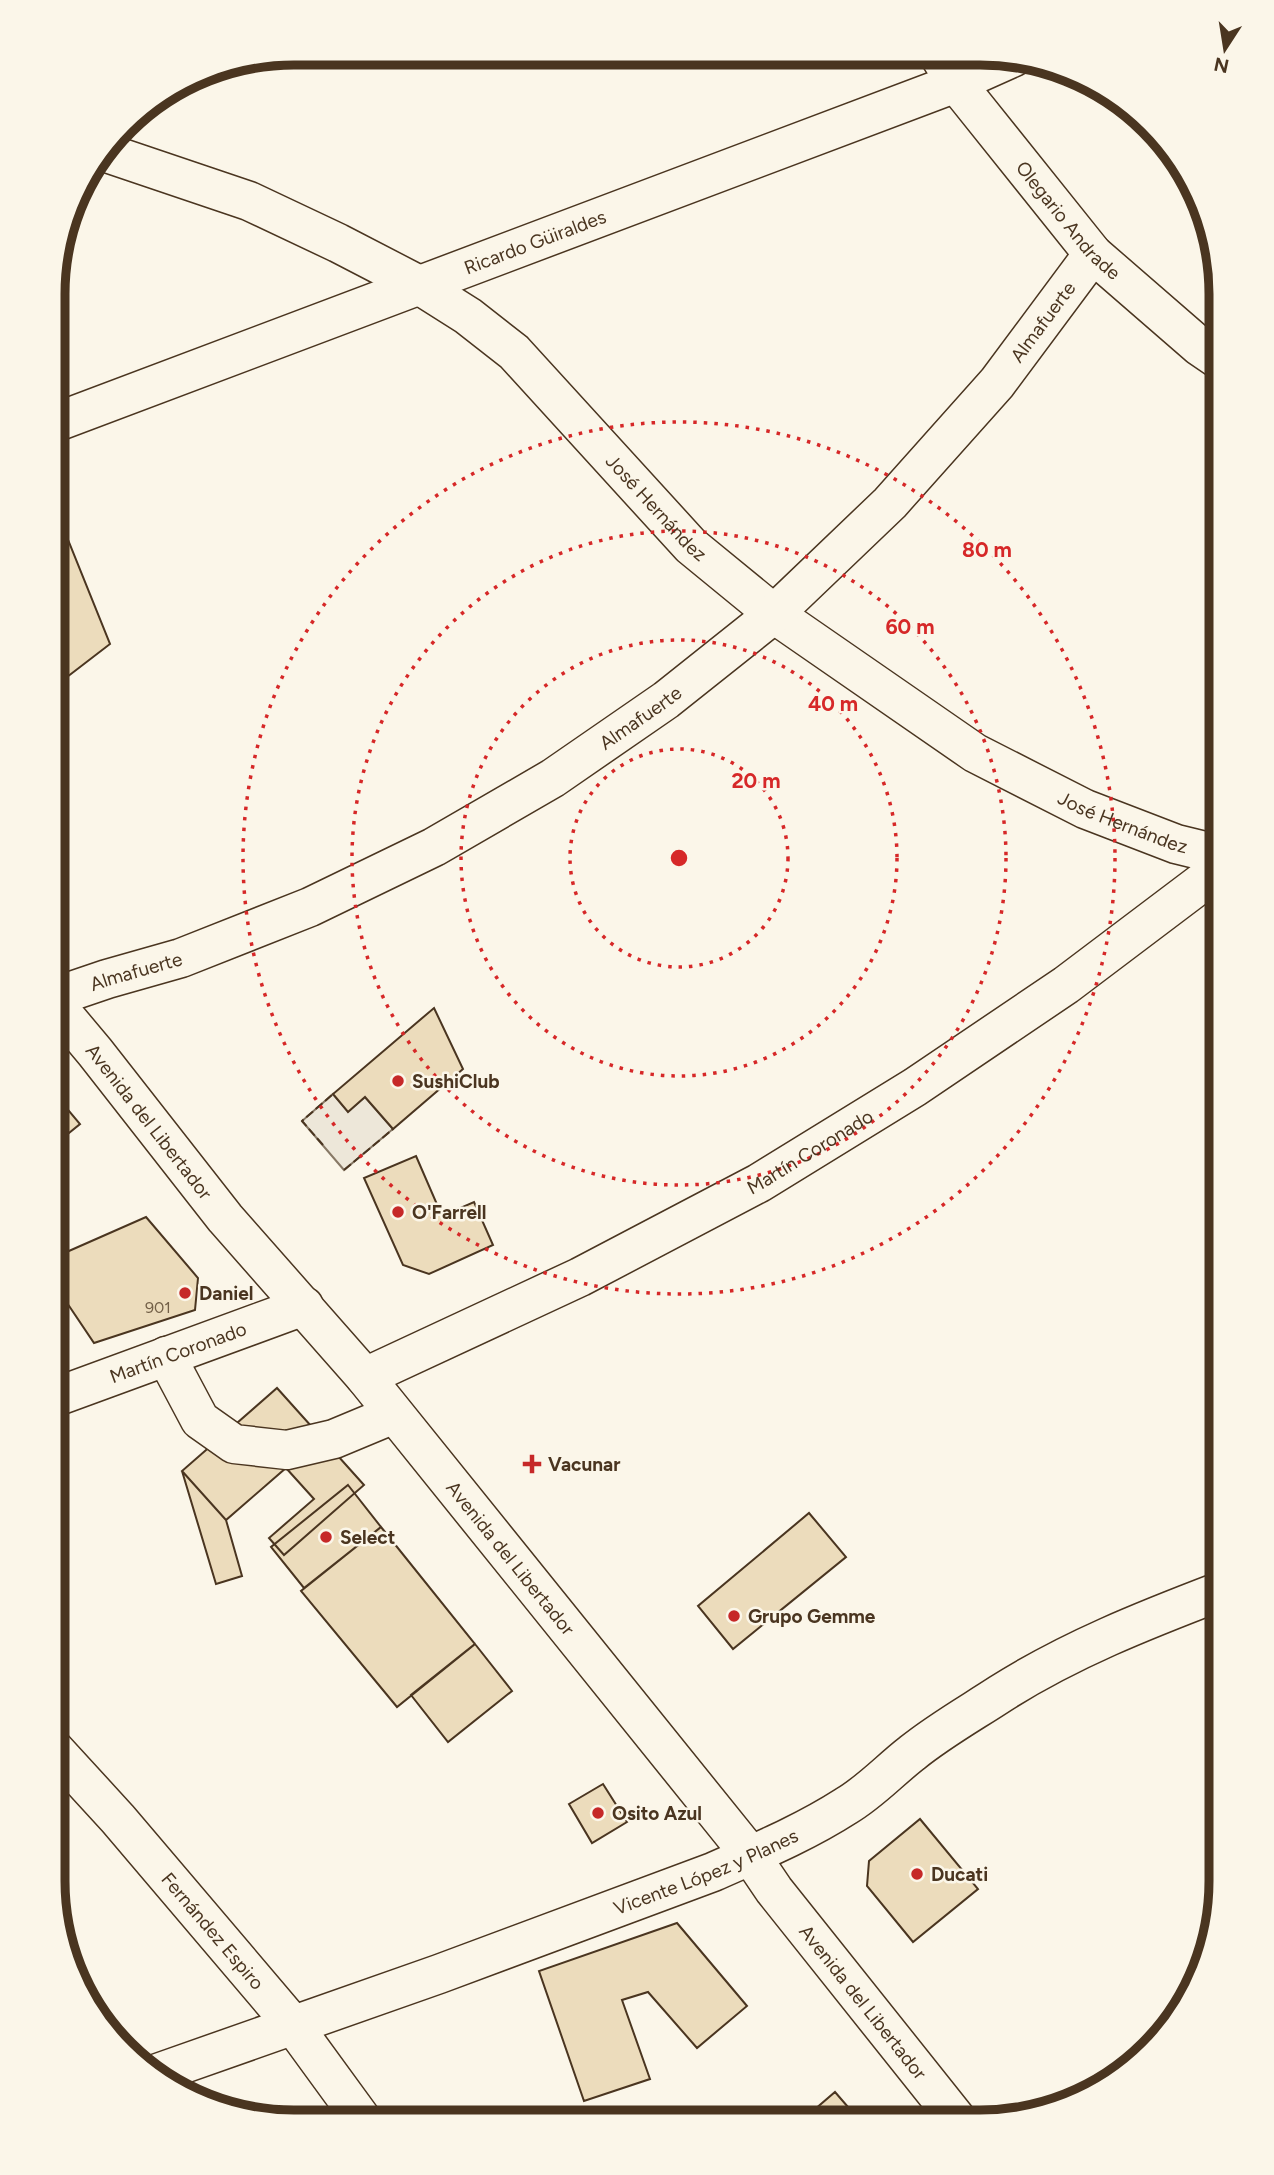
<svg xmlns="http://www.w3.org/2000/svg" width="1274" height="2175" viewBox="0 0 1274 2175" font-family="Figtree,sans-serif">
	<style>
		.parking { fill: #ede7d9; stroke: #887966; stroke-width: 2 }
		.building { fill: #ecdcbc; stroke: #4a3520; stroke-width: 2 }
		.lines { fill: none; stroke-linecap: round; stroke-linejoin: round }
		.minor-casing { stroke: #4a3520; stroke-width: 41 }
		.major-casing { stroke: #4a3520; stroke-width: 41 }
		.minor { stroke: #fbf6e9; stroke-width: 38 }
		.major { stroke: #fbf6e9; stroke-width: 38 }
		.fence { stroke: #4a3520; stroke-width: 2; stroke-dasharray: 9 3.5; stroke-linecap: butt }
		.ring { fill: none; stroke: #d62828; stroke-width: 3.5; stroke-dasharray: 3.5 7 }
		.poi-dot { fill: #c62828; stroke: #fbf6e9; stroke-width: 2.5 }
		.labels { text-anchor: middle; stroke-width: 5; stroke-linejoin: round; paint-order: stroke }
		.number-label { font-size: 16px; fill: #725f47 }
		.street-label { font-size: 19px; fill: #4a3520; stroke: #fbf6e9 }
		.poi-label { font-size: 19px; font-weight: bold; fill: #4a3520; stroke: #fbf6e9; text-anchor: start }
		.rim { fill: none; stroke: #4a3520; stroke-width: 9 }
		.centre { fill: #d62828; stroke: #fbf6e9; stroke-width: 3.5 }
		.ring-label { font-size: 21px; text-anchor: middle; font-weight: bold; fill: #d62828; stroke: #fbf6e9; stroke-width: 5; stroke-linejoin: round; paint-order: stroke }
	</style>
	<rect width="100%" height="100%" fill="#fbf6e9"/>
	<path class="parking" d="M333,1094L348,1111L365,1097L393,1129L344,1170L302,1121Z"/>
	<path class="building" d="M54,505L110,644L54,687Z
		M434,1008L463,1069L393,1129L365,1097L348,1112L333,1094Z
		M53,1092L80,1124L53,1146Z
		M416,1156L442,1216L474,1202L493,1245L429,1274L403,1265L364,1178Z
		M146,1217L198,1278L195,1310L94,1343L53,1282V1258Z
		M277,1388L364,1485L284,1555L269,1538L314,1499L286,1468L226,1520L182,1471Z
		M182,1471L226,1520L242,1576L216,1584Z
		M348,1485L381,1527L304,1588L271,1547Z
		M809,1513L846,1557L733,1649L698,1606Z
		M381,1527L475,1644L397,1707L301,1591Z
		M475,1644L512,1691L448,1742L411,1695Z
		M603,1784L627,1822L592,1843L569,1804Z
		M920,1819L978,1889L913,1942L867,1886L869,1861Z
		M677,1923L747,2006L697,2048L648,1992L622,2000L650,2079L584,2101L539,1971Z
		M835,2092L861,2122H800Z"/>
	<g class="lines">
		<g class="minor-casing">
			<g id="minor">
				<path id="s1" d="M940,57L956,83L1093,254L1199,346L1221,361"/>
				<path id="s2" d="M104,152L249,201L338,243L419,285L468,316L514,352L691,546L774,614L975,753L1085,809L1176,844L1221,855"/>
				<path id="s3" d="M54,423L956,83L1014,57"/>
				<path id="s4" d="M54,997L107,979L181,958L310,907L434,847L553,778L666,700L774,614L890,503L997,383L1093,254"/>
				<path d="M166,1356L200,1420L234,1444L287,1450L334,1439L394,1414"/>
				<path id="s5" d="M365,1377L580,1277L759,1183L915,1087L1066,985L1221,868"/>
				<path id="s6" d="M53,1398L304,1306"/>
				<path id="s7" d="M53,1748L118,1819L293,2025L363,2121"/>
				<path id="s8" d="M152,2075L439,1974L713,1872C758,1852 804,1833 846,1806C870,1792 890,1770 912,1753C939,1731 971,1713 1000,1694C1069,1650 1145,1620 1221,1591"/>
			</g>
		</g>
		<g class="major-casing">
			<g id="major">
				<path id="s9" d="M54,1003L95,1052L225,1218L365,1377L751,1856L774,1890L959,2122"/>
			</g>
		</g>
		<use href="#minor" class="minor"/>
		<use href="#major" class="major"/>
		<path class="fence" d="M323,1145L302,1121L333,1094
			M344,1170L393,1129"/>
	</g>
	<g class="ring">
		<circle cx="679" cy="858" r="109"/>
		<circle cx="679" cy="858" r="218"/>
		<circle cx="679" cy="858" r="327"/>
		<circle cx="679" cy="858" r="436"/>
	</g>
	<g class="poi-dot">
		<circle cx="398" cy="1081" r="7"/>
		<circle cx="398" cy="1212" r="7"/>
		<circle cx="185" cy="1293" r="7"/>
		<path d="M528.5 1453.5h7v7h7v7h-7v7h-7v-7h-7v-7h7z"/>
		<circle cx="326" cy="1537" r="7"/>
		<circle cx="734" cy="1616" r="7"/>
		<circle cx="598" cy="1813" r="7"/>
		<circle cx="917" cy="1874" r="7"/>
	</g>
	<g class="labels">
		<g class="number-label">
			<text x="158" y="1313">901</text>
		</g>
		<g class="street-label">
			<text dy="7" stroke="none"><textPath href="#s1" startOffset="208">Olegario Andrade</textPath></text>
			<text dy="7" stroke="none"><textPath href="#s3" startOffset="514">Ricardo Güiraldes</textPath></text>
			<text dy="7" stroke="none"><textPath href="#s4" startOffset="1220">Almafuerte</textPath></text>
			<text dy="7" stroke="none"><textPath href="#s2" startOffset="670">José Hernández</textPath></text>
			<text dy="7" stroke="none"><textPath href="#s4" startOffset="653">Almafuerte</textPath></text>
			<text dy="7" stroke="none"><textPath href="#s2" startOffset="1237">José Hernández</textPath></text>
			<text dy="7" stroke="none"><textPath href="#s4" startOffset="86">Almafuerte</textPath></text>
			<text dy="7" stroke="none"><textPath href="#s9" startOffset="152">Avenida del Libertador</textPath></text>
			<text dy="7" stroke="none"><textPath href="#s5" startOffset="499">Martín Coronado</textPath></text>
			<text dy="7" stroke="none"><textPath href="#s6" startOffset="133">Martín Coronado</textPath></text>
			<text dy="7" stroke="none"><textPath href="#s9" startOffset="719">Avenida del Libertador</textPath></text>
			<text dy="7" stroke="none"><textPath href="#s8" startOffset="590">Vicente López y Planes</textPath></text>
			<text dy="7" stroke="none"><textPath href="#s7" startOffset="243">Fernández Espiro</textPath></text>
			<text dy="7" stroke="none"><textPath href="#s9" startOffset="1286">Avenida del Libertador</textPath></text>
		</g>
		<g class="poi-label">
			<text x="412" y="1088">SushiClub</text>
			<text x="412" y="1219">O'Farrell</text>
			<text x="199" y="1300">Daniel</text>
			<text x="548" y="1471">Vacunar</text>
			<text x="340" y="1544">Select</text>
			<text x="748" y="1623">Grupo Gemme</text>
			<text x="612" y="1820">Osito Azul</text>
			<text x="931" y="1881">Ducati</text>
		</g>
	</g>
	<path d="M0 0H1274V2175H0ZM294 65H980A229 229 0 0 1 1209 294V1881A229 229 0 0 1 980 2110H294A229 229 0 0 1 65 1881V294A229 229 0 0 1 294 65Z" fill="#fbf6e9" fill-rule="evenodd"/>
	<path class="rim" d="M294 65H980A229 229 0 0 1 1209 294V1881A229 229 0 0 1 980 2110H294A229 229 0 0 1 65 1881V294A229 229 0 0 1 294 65Z"/>
	<circle cx="679" cy="858" r="10" class="centre"/>
	<g class="ring-label">
		<text x="987" y="557">80 m</text>
		<text x="910" y="634">60 m</text>
		<text x="833" y="711">40 m</text>
		<text x="756" y="788">20 m</text>
	</g>
	<g transform="translate(1225 49) rotate(192)" stroke="#fbf6e9" stroke-width="5" paint-order="stroke">
	<path d="M0-5L12 26L0 18L-12 26Z" fill="#4a3520"/>
	<text y="-10" font-size="19" font-weight="bold" text-anchor="middle" fill="#4a3520">N</text>
	</g>
</svg>
